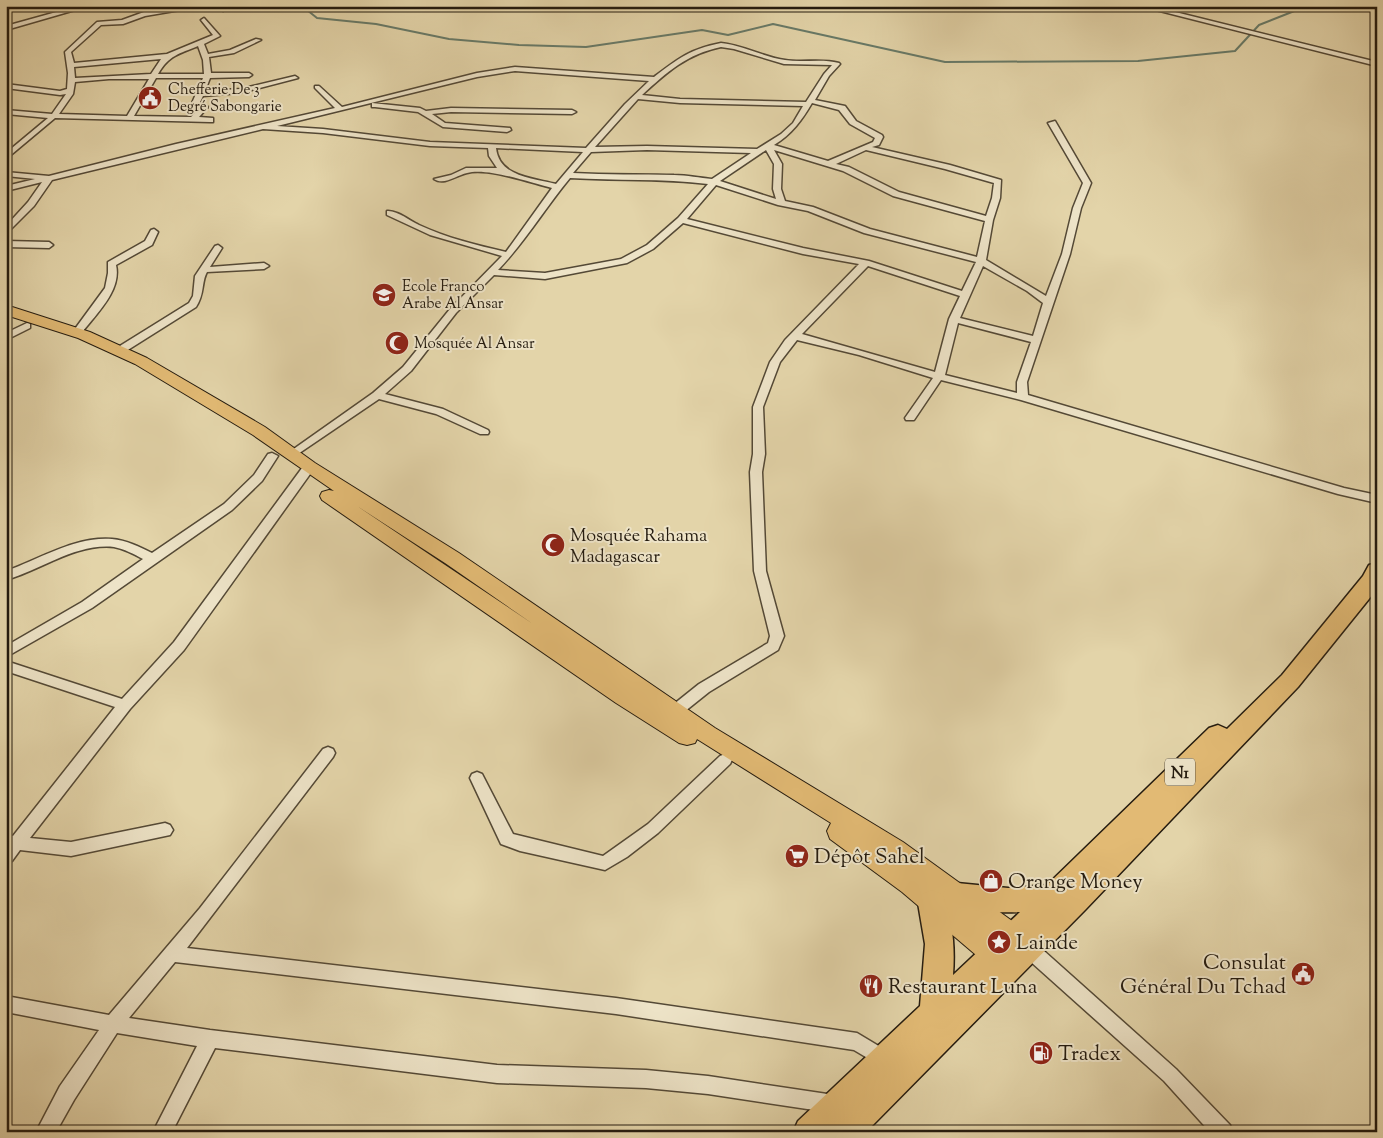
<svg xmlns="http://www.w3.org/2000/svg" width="1383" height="1138" viewBox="0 0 1383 1138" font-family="'Sorts Mill Goudy',serif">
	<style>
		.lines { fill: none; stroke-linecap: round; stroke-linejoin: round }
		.stream { stroke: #687a68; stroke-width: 2 }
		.minor-casing { stroke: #544936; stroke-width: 3 }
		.primary-casing { stroke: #241b0f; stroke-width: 2 }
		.trunk-casing { stroke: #241b0f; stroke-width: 3 }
		.minor { fill: #ede3c7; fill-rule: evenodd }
		.primary { fill: #e2ba74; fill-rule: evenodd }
		.trunk { fill: #e2ba74; fill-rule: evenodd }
		.labels { text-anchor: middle; stroke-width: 4; stroke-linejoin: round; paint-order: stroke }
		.far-poi-label { font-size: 15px; fill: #241b0f; stroke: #ede3c7; text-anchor: start }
		.shield { fill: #ede3c7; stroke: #605746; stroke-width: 1 }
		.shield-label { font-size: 16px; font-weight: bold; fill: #241b0f }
		.poi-label { font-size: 18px; fill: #241b0f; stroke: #ede3c7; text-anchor: start }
		.near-poi-label { font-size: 21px; fill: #241b0f; stroke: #ede3c7; text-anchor: start }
	</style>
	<rect width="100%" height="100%" fill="#e3d4a9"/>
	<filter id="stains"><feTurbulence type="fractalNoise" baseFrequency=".004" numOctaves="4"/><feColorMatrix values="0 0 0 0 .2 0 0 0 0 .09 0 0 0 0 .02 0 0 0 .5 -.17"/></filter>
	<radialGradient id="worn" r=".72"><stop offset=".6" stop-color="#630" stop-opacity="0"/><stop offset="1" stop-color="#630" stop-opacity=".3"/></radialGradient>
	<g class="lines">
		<path class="stream" d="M302,6L317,18L376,24L449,39L519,45L586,47L702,30L728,35L773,24L945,62L1138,61L1235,51L1259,25L1307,6"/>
		<g class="minor-casing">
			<path id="minor" d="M78,6H89L6,30V26Z
				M186,6H204L145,16L123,24L101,25L71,52L74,63L167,54L213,35L201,20L204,18L220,36L204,44L208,54L230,50L256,39L261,40L234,53L209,57L211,73H249L252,75L249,77L210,78L205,91L240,89L295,76L298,78L240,93L203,96L200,102L208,107L199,117L213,118V122H210L55,118L6,159V153L48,118L6,114V110L52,114L66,94L60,95L6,88V84L60,91L67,89L68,73L65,52L97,22L122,20L144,12ZM198,46L203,60L204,74H158C169,55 179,54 198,46ZM161,59L151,74L75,78L74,67ZM156,78H203L192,103L200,108L191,117L134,116ZM109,79H149L127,116L59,114L73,94L75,82Z
				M212,6H221L226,9L223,11Z
				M1140,6H1151L1377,62V66Z
				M721,43C743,45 763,57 785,60C803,63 821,58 839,63L840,64L829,76L815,100L845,106L856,121L882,135L883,137L879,145L872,147L950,165L1001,180L1000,198L993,220L986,260L1046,296L1062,254L1073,208L1083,183L1048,123L1055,121L1091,183L1081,208L1070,254L1027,382L1028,395L1344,488L1377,495V503L1338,494L1021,400L941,380L914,420H906L905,418L933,378L859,355L797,340L780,362L763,407L765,454L762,472L766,571L784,636L778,650L709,692L679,716L674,718L669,716L667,712L669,708L699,684L768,643L770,636L754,571L750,472L753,454V407L770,362L785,340L859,264L803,254L683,223L653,249L627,263L545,279L494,275L456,313L411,371L385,394L443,409L488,430L489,432L488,434H480L436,414L379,399L292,458L288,457L286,455L288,453L373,393L403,367L450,309L502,256L430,235L387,215V211C397,210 410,221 419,225C447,238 476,245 506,252L552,188C531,183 487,167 467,173C457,175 444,186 434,179L451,175L466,168H497L489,156L488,148L430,146L323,133L263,129L52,180L34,206L6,234V226L28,202L42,182L6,191V186L35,179L6,176V172L49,176L176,144L335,108L315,88V86H319L342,107L477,73L515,67L654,77C679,58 690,49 721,43ZM721,47L734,49L784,64L832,65L824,74L806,102L680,99L642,95C667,72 687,54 721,47ZM515,71L649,81L625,104L586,148L430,142L323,129L277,126L477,77ZM638,99L680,103L803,106L793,123L781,134L757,149L647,146L595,147ZM812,103L839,110L850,124L875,138L873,142L828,161L774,145C792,134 802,120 812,103ZM496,148L583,152L556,184C533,178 499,177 496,148ZM647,150L751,153L712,179C700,178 687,175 674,175C640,174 607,175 573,173L591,152ZM766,150L774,164L773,189L776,199L720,181ZM774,150L843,171L893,196L985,221L977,257L870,229L813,207L785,201L781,189L782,164ZM866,150L945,169L994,183L992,198L986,216L899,192L849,167L836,164ZM570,178C616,181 662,178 708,184L678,218L647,245L621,259L545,273L498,270C525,242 545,208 570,178ZM716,185L778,205L808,211L864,233L976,262L962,291L869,261L803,248L687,219ZM868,266L960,296L949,319L935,372L802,334ZM983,266L1027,291L1043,303L1033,336L960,318ZM958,323L1031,342L1017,382V393L945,375Z
				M372,103L420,108L426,111L451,108L572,110L576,112L572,114L451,112L432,114L445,123L510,128L511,130L507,132L443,127L418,112L375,107H372Z
				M154,229L158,232L152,245L116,265C122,291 95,315 80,335H74L72,333L105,288L108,273V262L145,241L151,230Z
				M6,241L49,242L53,245L49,248L6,247Z
				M218,245L222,248L210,267L264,263L269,266L264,269L207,272C201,283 205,293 196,307L123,353H115V349L189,303L193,296L195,276L215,246Z
				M27,323L30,324V328L6,340V333Z
				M272,453L278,456L262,481L232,510L92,608L6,657V646L82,602L143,559C134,554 124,549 114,547C76,543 41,570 6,580V571C40,559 75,536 112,539C126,540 140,547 152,553L224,504L254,475L268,454Z
				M309,463L313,464L315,467L313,470L184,650L130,709L30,838L71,842L165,823L170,825L173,830L170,835L71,856L20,850L12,861L6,863V835L13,836L115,707L6,671V661L122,699L174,642L305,464Z
				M328,747L333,749L335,753L333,757L187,948L616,998L857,1033L892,1054L895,1060L892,1066L886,1069L854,1050L616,1014L175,962L129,1018L210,1030L497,1065L646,1070L708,1076L834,1095L841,1097L843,1104L841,1111L834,1113L708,1094L646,1088L497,1083L215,1048L172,1132H153L197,1046L117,1033L74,1100L56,1132H36L60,1086L99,1030L6,1012V996L109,1015L200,908L323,749Z
				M725,754L730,756L732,760L730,764L658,833L627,857L605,870L520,851L501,844L470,778L472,774L477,772L482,774L513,834L603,856L648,824L720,756Z
				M1028,940L1034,942L1176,1069L1230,1125L1232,1132H1210L1164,1081L1022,954L1020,948L1022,942Z"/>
		</g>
		<g class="primary-casing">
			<path id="primary" d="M6,305L90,332L147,358L265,427L315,463L459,553L715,728L903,842L1033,936L1037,945L1033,954L1024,958L1016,954L1020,963L1016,972L1006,976L996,972L902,892L830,839L827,831L831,823L697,739L695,743L687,745L679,743L616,703L322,500L320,496L322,492L329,490L334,491L253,435L135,364L78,338L6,315ZM357,506L445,563L533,624Z"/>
		</g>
		<g class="trunk-casing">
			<path id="trunk" d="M1377,563V589L1298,687L1085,910L866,1132H793L798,1121L920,1006L925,944L918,903L922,894L932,890L942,894C953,919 955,948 953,975L1020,912C997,913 968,912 947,904L943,895L947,886L957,883L1008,888L1047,885L1209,728L1218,725L1227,729L1282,675L1363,576L1369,565Z"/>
		</g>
		<use href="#minor" class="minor"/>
		<use href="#primary" class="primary"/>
		<use href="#trunk" class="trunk"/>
	</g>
	<defs>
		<g id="civic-disc" transform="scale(1.25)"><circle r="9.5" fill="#8f2418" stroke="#ede3c7"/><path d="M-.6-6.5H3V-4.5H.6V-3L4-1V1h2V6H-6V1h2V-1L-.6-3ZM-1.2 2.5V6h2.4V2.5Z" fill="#fff"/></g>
		<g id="school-disc" transform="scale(1.25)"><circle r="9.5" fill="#8f2418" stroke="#ede3c7"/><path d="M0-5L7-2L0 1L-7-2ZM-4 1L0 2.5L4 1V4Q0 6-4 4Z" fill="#fff"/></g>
		<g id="mosque-disc" transform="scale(1.25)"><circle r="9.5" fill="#8f2418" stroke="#ede3c7"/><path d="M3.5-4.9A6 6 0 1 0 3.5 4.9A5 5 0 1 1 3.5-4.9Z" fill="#fff"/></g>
		<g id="supermarket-disc" transform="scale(1.25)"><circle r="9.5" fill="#8f2418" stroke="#ede3c7"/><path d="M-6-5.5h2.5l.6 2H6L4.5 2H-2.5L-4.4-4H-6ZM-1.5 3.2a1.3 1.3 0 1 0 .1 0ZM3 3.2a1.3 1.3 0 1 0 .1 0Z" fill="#fff"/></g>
		<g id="shop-disc" transform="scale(1.25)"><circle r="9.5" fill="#8f2418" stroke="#ede3c7"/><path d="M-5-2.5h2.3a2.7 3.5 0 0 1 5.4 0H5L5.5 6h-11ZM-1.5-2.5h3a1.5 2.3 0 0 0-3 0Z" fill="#fff"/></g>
		<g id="sight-disc" transform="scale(1.25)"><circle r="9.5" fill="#8f2418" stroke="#ede3c7"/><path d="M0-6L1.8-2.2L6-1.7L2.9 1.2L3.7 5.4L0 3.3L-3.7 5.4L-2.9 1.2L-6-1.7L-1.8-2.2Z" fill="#fff"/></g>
		<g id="restaurant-disc" transform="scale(1.25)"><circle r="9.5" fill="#8f2418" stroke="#ede3c7"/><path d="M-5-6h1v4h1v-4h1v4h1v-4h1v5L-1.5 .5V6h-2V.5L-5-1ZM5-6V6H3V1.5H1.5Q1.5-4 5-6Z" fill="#fff"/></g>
		<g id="fuel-disc" transform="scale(1.25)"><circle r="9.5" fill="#8f2418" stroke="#ede3c7"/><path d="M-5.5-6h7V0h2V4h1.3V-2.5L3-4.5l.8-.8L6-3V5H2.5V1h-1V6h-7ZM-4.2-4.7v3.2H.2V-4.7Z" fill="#fff"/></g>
	</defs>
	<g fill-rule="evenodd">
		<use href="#civic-disc" x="150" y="98"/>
		<use href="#school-disc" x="384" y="295"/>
		<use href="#mosque-disc" x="397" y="343"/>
		<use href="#mosque-disc" x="553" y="545"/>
		<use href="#supermarket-disc" x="797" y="856"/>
		<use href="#shop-disc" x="991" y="881"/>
		<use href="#sight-disc" x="999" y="942"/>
		<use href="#civic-disc" x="1303" y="974"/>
		<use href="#restaurant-disc" x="871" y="986"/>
		<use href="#fuel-disc" x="1041" y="1053"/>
	</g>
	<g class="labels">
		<g class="far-poi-label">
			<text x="168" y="94">Chefferie De 3<tspan x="168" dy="17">Degré Sabongarie</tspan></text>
			<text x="402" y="291">Ecole Franco<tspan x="402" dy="17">Arabe Al Ansar</tspan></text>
			<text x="414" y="348">Mosquée Al Ansar</text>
		</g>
		<rect class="shield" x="1165" y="758.5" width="30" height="27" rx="4"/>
		<g class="shield-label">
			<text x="1180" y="778">N1</text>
		</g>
		<g class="poi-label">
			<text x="570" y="541">Mosquée Rahama<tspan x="570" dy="21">Madagascar</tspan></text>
		</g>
		<g class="near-poi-label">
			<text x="814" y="863">Dépôt Sahel</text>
			<text x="1008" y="888">Orange Money</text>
			<text x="1016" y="949">Lainde</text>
			<text x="1286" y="969" text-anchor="end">Consulat<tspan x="1286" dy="24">Général Du Tchad</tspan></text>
			<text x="888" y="993">Restaurant Luna</text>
			<text x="1058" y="1060">Tradex</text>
		</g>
	</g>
	<rect width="1383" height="1138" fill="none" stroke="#e3d4a9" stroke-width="25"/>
	<rect x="8" y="8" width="1368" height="1123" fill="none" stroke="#241b0f" stroke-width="2.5"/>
	<rect x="12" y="12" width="1358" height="1113" fill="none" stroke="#241b0f"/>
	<rect width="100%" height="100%" filter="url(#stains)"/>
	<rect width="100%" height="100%" fill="url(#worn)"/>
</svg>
